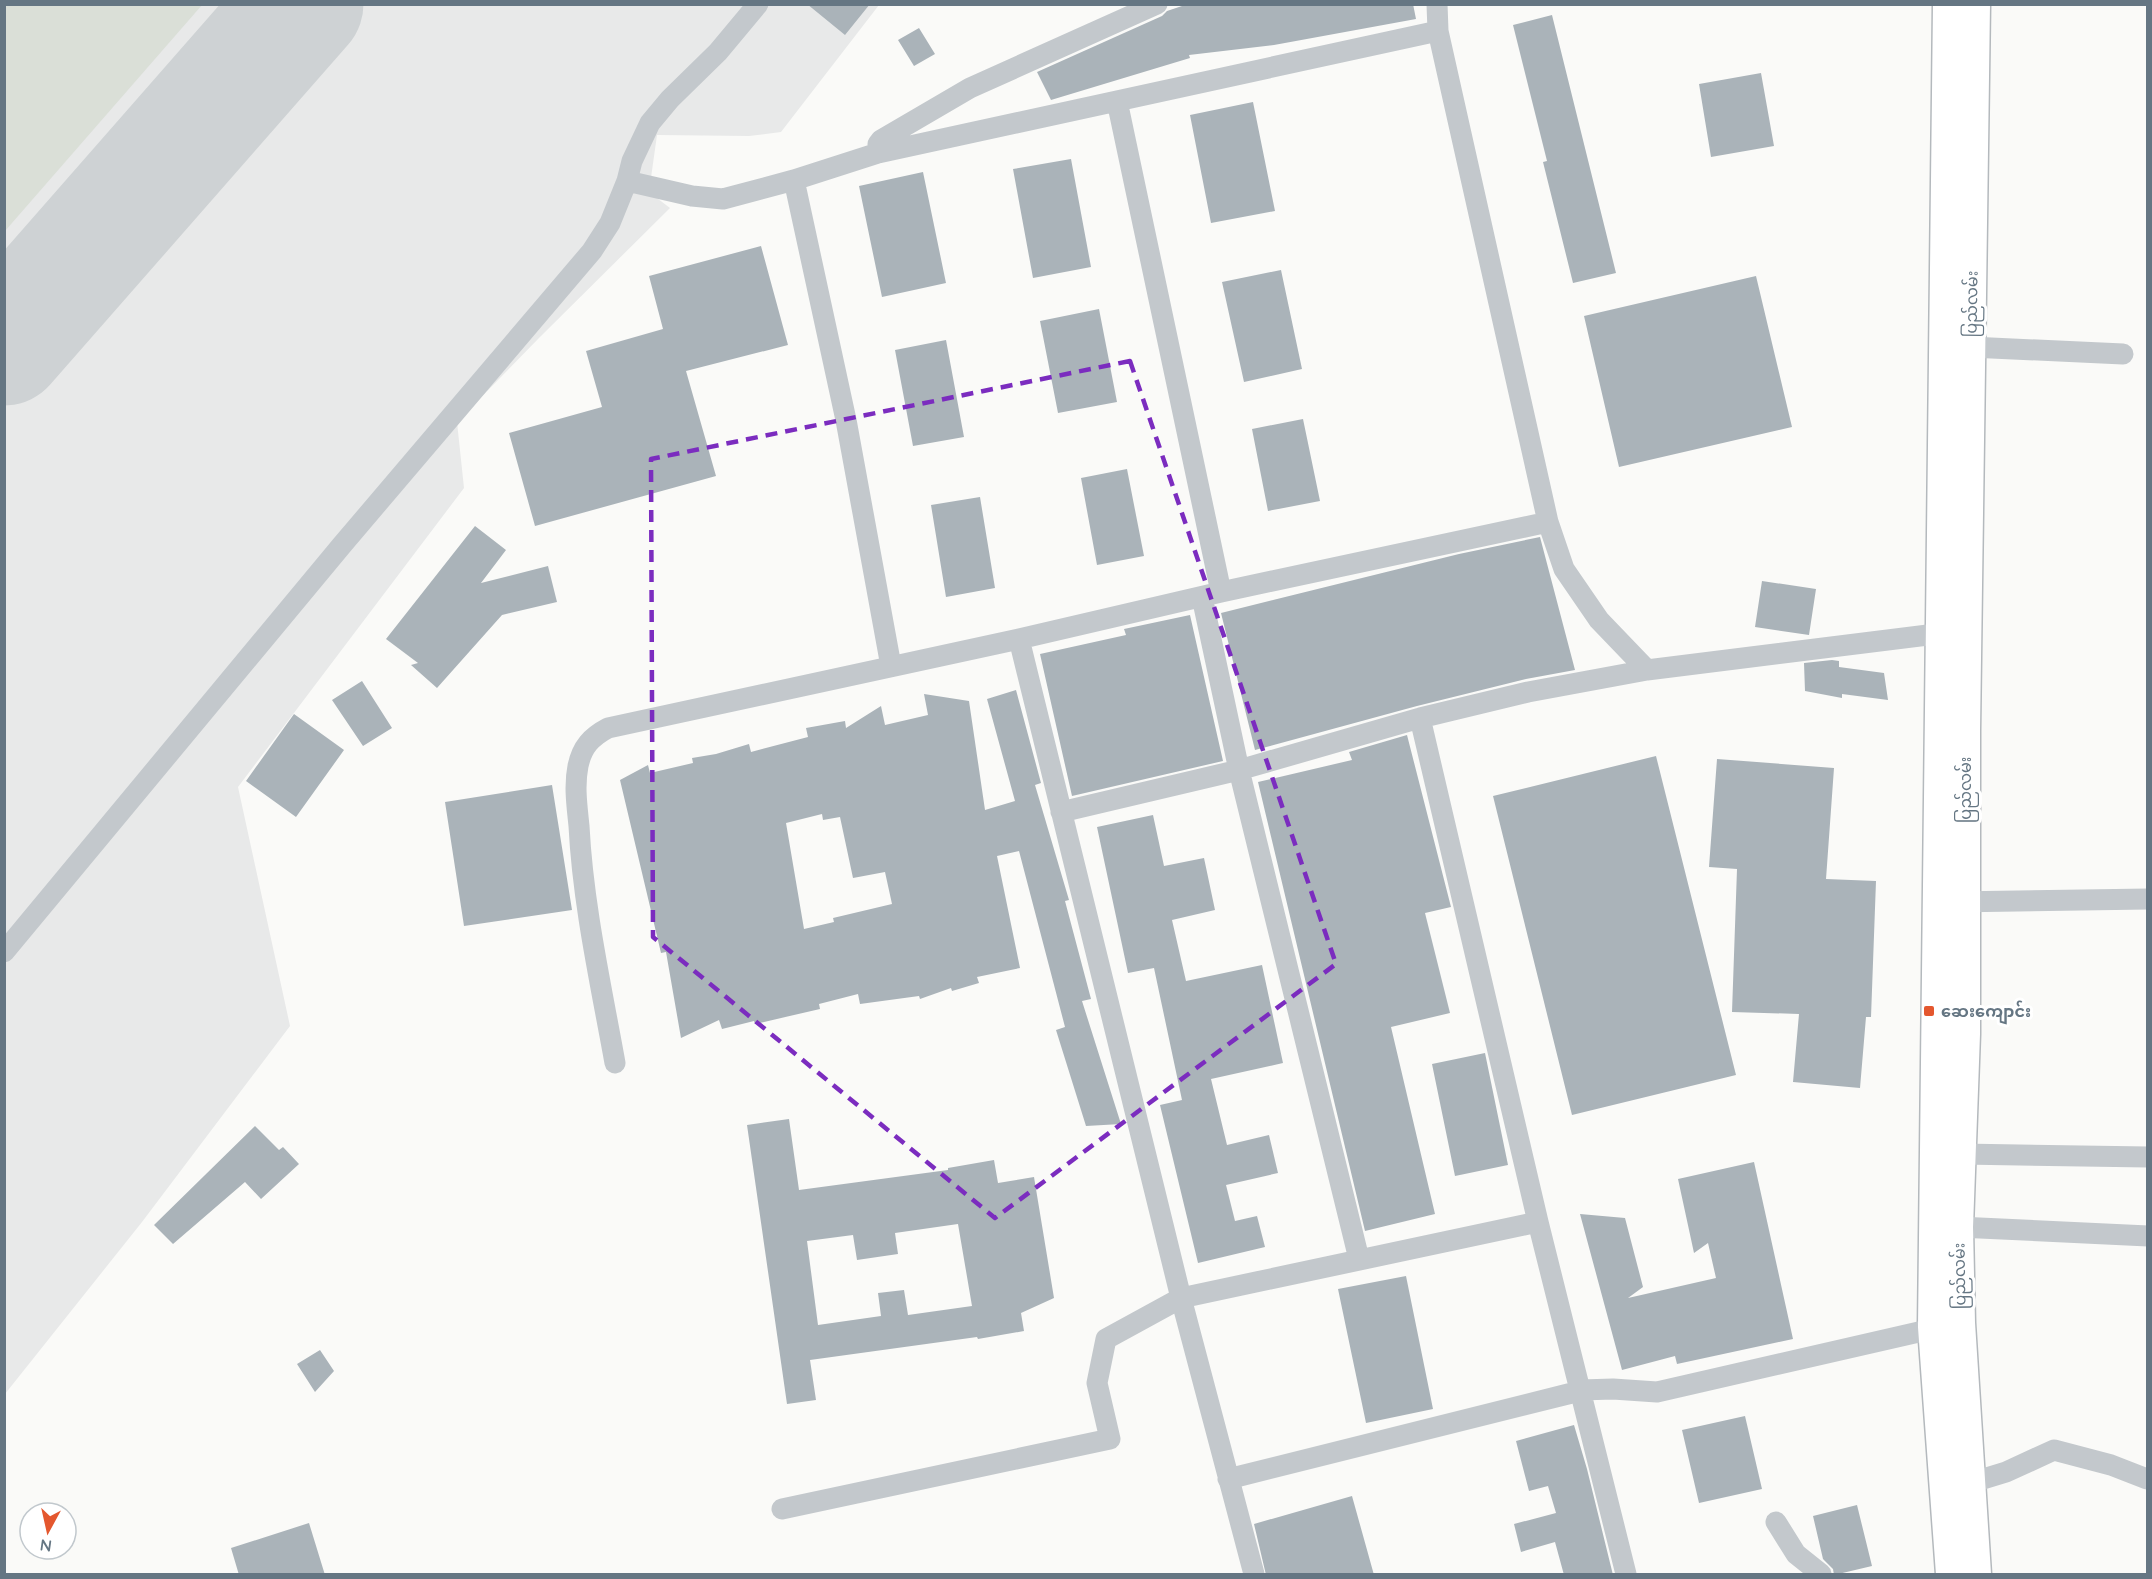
<svg xmlns="http://www.w3.org/2000/svg" width="2152" height="1579" viewBox="0 0 2152 1579" font-family="Quicksand,'Noto Sans Myanmar',sans-serif">
	<style>
		.built { fill: #e8e9e9 }
		.green { fill: #dadfd7 }
		.lines { fill: none; stroke-linecap: round; stroke-linejoin: round }
		.runway { stroke: #ced2d4; stroke-width: 123 }
		.building { fill: #aab3b9; fill-rule: evenodd }
		.highway-casing { stroke: #b4b9bd; stroke-width: 33 }
		.minor { stroke: #c3c8cc; stroke-width: 21 }
		.highway { stroke: #fff; stroke-width: 30 }
		.marked { fill: none; stroke: #7b2cbf; stroke-width: 4.5; stroke-dasharray: 12 8; stroke-linejoin: round }
		.poi-dot { fill: #e4572e; stroke: #fff; stroke-width: 2 }
		.labels { text-anchor: middle; stroke-width: 6; stroke-linejoin: round; paint-order: stroke }
		.street-label { font-size: 16px; fill: #657683; stroke: #fff }
		.poi-label { font-size: 16px; font-weight: bold; fill: #657683; stroke: #fff; text-anchor: start }
	</style>
	<rect width="100%" height="100%" fill="#fafaf8"/>
	<path class="built" d="M5,5H879L781,132L749,136L657,135L649,192L670,208L539,338L457,422L464,488L238,787L290,1026L142,1222L5,1394Z"/>
	<path class="green" d="M5,4L202,5L5,231L4,5Z"/>
	<g class="lines">
		<path class="runway" d="M4,344L302,4"/>
	</g>
	<path class="building" d="M807,4H870L845,35Z
		M1188,4H1413L1416,19L1274,45L1189,55L1190,58L1051,100L1037,72L1162,16L1167,11Z
		M1552,15L1616,273L1573,283L1543,162L1547,161L1513,25Z
		M919,28L935,54L914,66L898,40Z
		M1761,73L1774,146L1711,157L1699,84Z
		M1253,102L1275,211L1211,223L1190,115Z
		M1071,159L1091,267L1033,278L1013,169Z
		M923,172L946,283L882,297L859,186Z
		M761,246L788,345L686,371L716,476L535,526L509,433L602,407L586,351L663,329L649,276Z
		M1281,270L1302,369L1244,382L1222,282Z
		M1756,276L1792,427L1619,467L1584,316Z
		M1099,309L1117,402L1058,413L1040,321Z
		M946,340L964,437L913,446L895,350Z
		M1303,419L1320,501L1268,511L1252,429Z
		M1127,469L1144,556L1097,565L1081,478Z
		M980,497L995,588L946,597L931,505Z
		M475,526L506,550L481,583L548,566L557,602L502,615L437,688L411,665L418,663L386,639Z
		M1540,537L1575,670L1526,679L1417,706L1255,750L1221,613L1459,554Z
		M1762,581L1816,589L1809,635L1755,627Z
		M1190,615L1223,761L1072,796L1040,654L1126,635L1124,629Z
		M1832,660L1839,661V667L1884,673L1888,700L1842,694V698L1805,691L1804,663Z
		M362,681L392,728L363,746L332,700Z
		M1016,690L1041,783L1035,785L1069,900L1065,901L1091,999L1082,1001L1121,1124L1086,1126L1056,1030L1065,1027L1019,851L997,856L1020,968L977,977L979,983L952,991L951,988L920,999L919,996L860,1004L858,994L819,1004L820,1009L755,1024L754,1021L722,1029L719,1020L681,1038L666,952L661,953L620,780L648,765L650,773L693,763L692,758L716,754L749,744L751,752L808,737L806,728L845,721L846,728L881,706L885,725L928,715L924,694L969,701L985,810L1015,801L987,699ZM822,814L823,820L840,817L853,878L885,872L892,904L833,918L834,922L804,929L786,823Z
		M294,714L344,750L296,817L246,781Z
		M1407,735L1451,907L1425,913L1450,1013L1391,1027L1435,1214L1365,1231L1258,782L1352,760L1349,752Z
		M1656,756L1736,1075L1572,1115L1493,796Z
		M1717,759L1834,768L1826,879L1876,881L1871,1017H1866L1860,1088L1793,1082L1799,1014L1732,1012L1737,869L1709,867Z
		M552,785L572,910L464,926L445,802Z
		M1153,815L1164,866L1204,858L1215,910L1172,920L1186,981L1262,965L1283,1063L1211,1079L1227,1145L1269,1135L1278,1173L1226,1185L1235,1221L1257,1216L1265,1247L1198,1263L1160,1105L1182,1100L1154,968L1128,973L1097,827Z
		M1485,1053L1508,1165L1455,1176L1432,1064Z
		M789,1119L799,1190L948,1170V1168L994,1160L998,1183L1034,1177L1054,1298L1021,1313L1024,1331L978,1339L977,1337L810,1360L816,1400L787,1404L747,1125ZM958,1224L972,1306L908,1315L904,1290L878,1293L881,1316L818,1325L807,1241L853,1235L857,1260L898,1254L895,1233Z
		M255,1126L279,1150L283,1147L299,1164L261,1199L245,1182L173,1244L154,1225Z
		M1754,1162L1793,1339L1677,1364L1675,1356L1622,1370L1580,1214L1625,1218L1643,1287L1628,1298L1716,1278L1708,1243L1694,1253L1678,1179Z
		M1406,1276L1433,1409L1366,1423L1338,1289Z
		M320,1350L334,1371L315,1392L297,1364Z
		M1745,1416L1762,1489L1699,1503L1682,1430Z
		M1574,1425L1587,1469L1613,1575H1564L1555,1542L1521,1552L1514,1524L1556,1513L1548,1486L1529,1491L1516,1441Z
		M1352,1496L1374,1575H1266L1254,1524Z
		M1857,1505L1872,1566L1834,1575L1833,1569L1823,1559L1813,1516Z
		M309,1523L325,1575H239L231,1548Z"/>
	<g class="lines">
		<g class="highway-casing">
			<path id="highway" d="M1948,4L1933,1327L1951,1574
				M1975,4L1965,731V1034L1958,1227L1960,1323L1976,1574"/>
		</g>
		<path class="minor" d="M758,4L718,52L670,99L650,123L632,161L627,181L692,196L723,199L794,180
			M1437,4L1438,31L1548,522L1564,569L1599,620L1647,670
			M1117,101L1221,592
			M878,153V144L881,140L970,88L1157,4
			M1970,347L2123,354
			M1202,597L1239,770L1359,1259
			M1019,639L1181,1298L1254,1574
			M891,666L846,420L794,180L878,153L1438,31
			M1420,718L1538,1222L1626,1574
			M1061,812L1239,770L1420,718L1528,692L1647,670L1952,632
			M1953,902L2148,899
			M4,952L342,545L592,251L610,223L627,181
			M615,1063C601,985 583,905 579,826C577,806 574,786 578,766C582,747 591,737 608,728L1019,639L1221,592L1548,522
			M1961,1154L2148,1157
			M1944,1229L1958,1227L2148,1236
			M1581,1390L1613,1389L1657,1392L1945,1326
			M1228,1479L1580,1391
			M1956,1483H1970L2006,1472L2054,1450L2111,1465L2147,1479
			M782,1509L1110,1439L1097,1383L1106,1339L1181,1298L1538,1222
			M1776,1522L1796,1554L1821,1574"/>
		<use href="#highway" class="highway"/>
	</g>
	<path class="marked" d="M1130,361L1336,964L995,1218L653,937L651,459Z"/>
	<rect class="poi-dot" x="1923" y="1005" width="12" height="12" rx="3"/>
	<g class="labels">
		<g class="street-label">
			<text transform="translate(1971 304) rotate(-89)" y="6">ပြည်လမ်း</text>
			<text transform="translate(1965 790) rotate(-90)" y="6">ပြည်လမ်း</text>
			<text transform="translate(1959 1276) rotate(-91)" y="6">ပြည်လမ်း</text>
		</g>
		<g class="poi-label">
			<text x="1941" y="1017">ဆေးကျောင်း</text>
		</g>
	</g>
	<rect width="2152" height="1579" fill="none" stroke="#657683" stroke-width="12"/>
	<g transform="translate(48 1531) rotate(188)"><circle r="28" fill="#ffffff" stroke="#c1c8cd" stroke-width="1.5"/>
	<path d="M0-4.5L10 22L0 15L-10 22Z" fill="#e4572e"/>
	<text y="-9" font-size="16" font-weight="bold" text-anchor="middle" fill="#657683">N</text>
	</g>
</svg>
